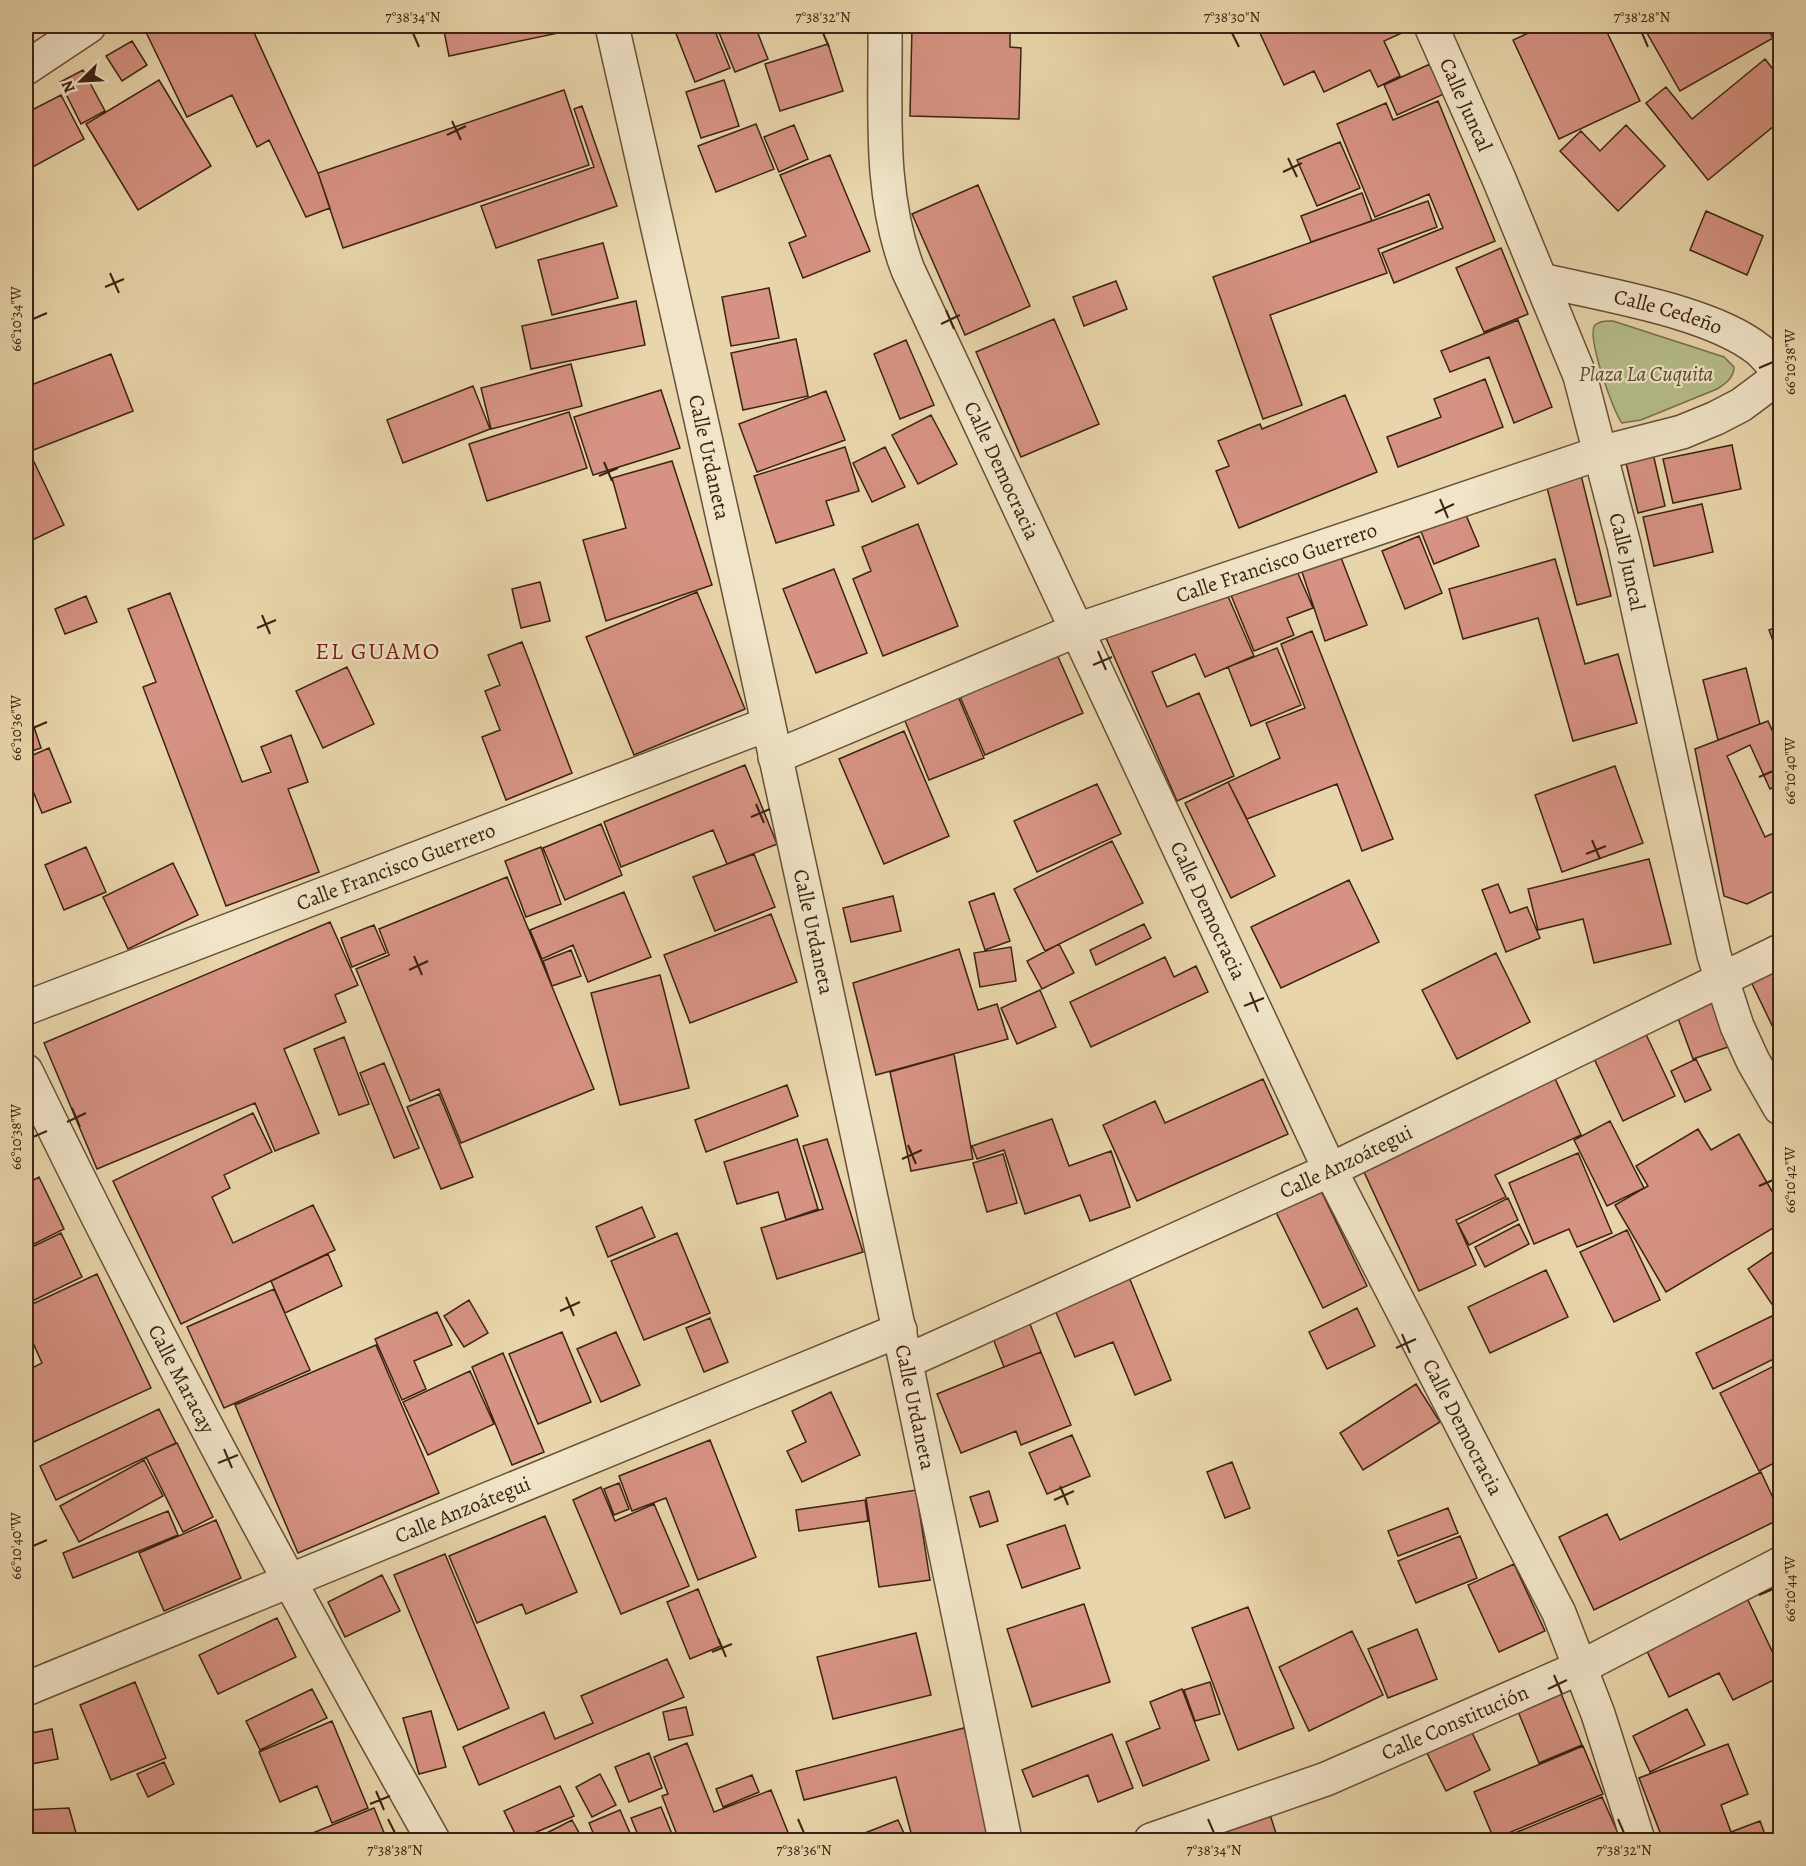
<svg xmlns="http://www.w3.org/2000/svg" width="1806" height="1866" viewBox="0 0 1806 1866" font-family="Alegreya,serif">
	<style>
		.green { fill: #b5bd8a; stroke: #78704e; stroke-width: 1.5 }
		.building { fill: #d69282; stroke: #3c2313; stroke-width: 1.5 }
		.lines { fill: none; stroke-linecap: round; stroke-linejoin: round }
		.minor-casing { stroke: #675039; stroke-width: 36 }
		.minor { stroke: #f1e4c8; stroke-width: 33 }
		.ticks { fill: none; stroke: #3c2313; stroke-width: 2 }
		.labels { text-anchor: middle; stroke-width: 4.5; stroke-linejoin: round; paint-order: stroke }
		.street-label { font-size: 21px; fill: #3c2313; stroke: #f1e4c8 }
		.park-label { font-size: 21px; font-style: italic; fill: #5a4a31; stroke: #f1e4c8 }
		.quarter-label { font-size: 24px; letter-spacing: 1.5px; fill: #7a1f14; stroke: #f1e4c8 }
		.neatline { fill: none; stroke: #3c2313; stroke-width: 2 }
		.ticks-label { font-size: 15px; text-anchor: middle; fill: #3c2313 }
	</style>
	<rect width="100%" height="100%" fill="#e9d5ab"/>
	<filter id="stains"><feTurbulence type="fractalNoise" baseFrequency=".00333" numOctaves="4"/><feColorMatrix values="0 0 0 0 .2 0 0 0 0 .09 0 0 0 0 .02 0 0 0 .5 -.17"/></filter>
	<radialGradient id="worn" r=".72"><stop offset=".6" stop-color="#630" stop-opacity="0"/><stop offset="1" stop-color="#630" stop-opacity=".3"/></radialGradient>
	<path class="green" d="M1613,321L1724,357L1734,367C1734,378 1725,384 1717,389L1641,420L1622,423C1613,412 1586,335 1595,325C1600,320 1608,321 1613,321Z"/>
	<path class="building" d="M143,26H251L318,173L330,208L306,217L269,140L257,147L232,95L187,117Z
		M443,26H567L568,31L449,56Z
		M673,26H713L730,68L695,82Z
		M730,26H755L768,59L735,72L718,30Z
		M912,26H1010V47L1021,48L1019,119L910,116Z
		M1270,26H1404L1406,31L1384,41L1400,76L1378,87L1370,70L1324,92L1314,71L1284,85L1259,31Z
		M1544,26H1604L1640,101L1559,139L1513,40Z
		M1643,26H1766L1773,38L1680,91Z
		M132,41L147,65L122,81L106,56Z
		M828,44L843,91L780,111L765,64Z
		M1765,59L1780,78V121L1708,180L1646,103L1666,87L1692,119Z
		M1430,64L1444,94L1397,115L1384,85Z
		M83,70L105,111L81,124L60,82Z
		M159,80L211,166L138,210L86,124Z
		M724,80L739,126L701,138L686,92Z
		M564,90L589,165L343,248L318,173Z
		M61,95L84,139L31,168L26,158V113Z
		M1438,101L1495,241L1394,283L1382,253L1443,228L1429,194L1375,217L1337,124L1386,103L1393,120Z
		M582,106L617,206L496,248L481,206L594,167L574,109Z
		M756,124L774,169L716,192L698,146Z
		M794,125L808,159L779,172L764,137Z
		M1626,125L1665,166L1618,211L1560,151L1581,131L1600,151Z
		M1340,142L1360,188L1317,206L1297,160Z
		M830,155L870,251L803,278L789,243L806,236L780,175Z
		M978,185L1030,306L965,335L912,214Z
		M1362,193L1372,221L1311,242L1301,216Z
		M1428,201L1437,227L1378,249L1387,273L1270,315L1302,405L1263,419L1213,277Z
		M1706,211L1763,236L1747,275L1690,250Z
		M603,243L618,298L552,315L538,260Z
		M1501,248L1528,314L1484,332L1456,268Z
		M1116,281L1127,309L1084,326L1073,297Z
		M769,288L779,338L731,346L722,297Z
		M636,301L645,345L531,369L522,326Z
		M1054,319L1099,424L1021,457L976,352Z
		M1518,320L1552,407L1514,423L1489,357L1450,372L1441,351Z
		M796,339L808,396L743,410L731,353Z
		M906,340L934,405L900,419L874,354Z
		M111,354L133,411L31,451L26,436V387Z
		M571,364L582,406L491,429L481,388Z
		M1485,379L1503,427L1398,467L1387,437L1441,417L1434,399Z
		M473,386L490,429L403,463L387,420Z
		M661,390L680,448L593,475L574,417Z
		M826,391L845,440L757,472L739,424Z
		M1345,395L1377,472L1239,528L1216,471L1229,466L1218,441L1260,424L1262,429Z
		M569,412L587,468L487,501L469,444Z
		M931,415L957,464L918,484L892,435Z
		M1649,436L1665,506L1638,513L1621,442Z
		M26,445L64,525L26,543Z
		M1732,445L1741,489L1673,503L1663,459Z
		M845,447L859,491L826,501L834,525L776,543L754,476Z
		M885,447L905,487L872,502L853,463Z
		M1576,455L1611,596L1577,605L1541,464Z
		M672,461L712,585L606,621L583,540L626,528L612,478Z
		M1458,496L1479,546L1434,564L1414,514Z
		M1702,504L1713,552L1654,566L1643,517Z
		M918,524L958,626L883,656L853,579L871,571L862,547Z
		M1419,536L1442,593L1405,609L1382,551Z
		M1340,555L1367,625L1325,641L1301,569Z
		M1555,559L1585,664L1618,654L1637,723L1573,741L1538,618L1463,639L1449,589Z
		M1293,562L1313,608L1287,618L1294,635L1254,651L1228,588Z
		M834,569L867,653L816,673L783,589Z
		M1220,578L1254,656L1205,677L1195,654L1152,672L1167,707L1199,693L1234,776L1177,801L1102,629Z
		M540,582L550,621L521,628L512,589Z
		M697,592L745,709L634,755L586,637Z
		M170,593L242,782L271,772L261,747L291,735L308,782L288,789L319,872L226,906L143,687L156,682L128,609Z
		M86,596L97,622L65,634L55,609Z
		M1780,626V660L1769,630Z
		M1312,631L1393,839L1362,851L1337,784L1247,819L1228,782L1280,758L1266,723L1305,708L1281,644Z
		M522,642L572,773L506,800L482,737L500,730L485,691L500,685L488,655Z
		M1277,648L1301,705L1251,726L1228,667Z
		M1055,650L1083,713L985,755L958,692Z
		M347,667L374,724L323,748L296,691Z
		M1746,668L1760,724L1718,740L1703,680Z
		M957,694L984,758L929,780L903,716Z
		M30,715L41,748L26,753V717Z
		M1768,721L1780,748V784L1770,789L1750,745L1727,756L1765,837L1780,830V888L1747,904L1724,896L1695,749Z
		M904,731L949,836L884,864L839,759Z
		M49,748L71,802L42,813L26,774V758Z
		M745,765L777,844L727,864L713,830L621,867L604,822Z
		M1615,766L1643,843L1562,872L1535,795Z
		M1228,782L1275,876L1231,898L1185,803Z
		M1097,784L1121,834L1037,872L1014,821Z
		M601,824L622,875L565,900L543,848Z
		M1112,841L1143,903L1045,951L1014,889Z
		M86,847L106,892L64,910L45,865Z
		M541,847L561,904L526,917L505,861Z
		M754,854L775,907L715,931L693,877Z
		M1649,859L1671,944L1594,963L1583,919L1538,930L1528,889Z
		M173,863L198,915L128,949L103,897Z
		M507,877L594,1089L461,1143L439,1089L410,1101L356,969L389,955L379,929Z
		M1349,880L1379,942L1281,988L1251,927Z
		M1498,884L1510,913L1527,907L1540,938L1506,952L1482,890Z
		M624,892L651,957L588,982L573,945L542,959L530,930Z
		M994,893L1010,941L985,950L969,902Z
		M893,896L901,931L851,942L843,908Z
		M771,914L797,982L690,1023L664,955Z
		M330,922L358,985L335,995L346,1022L284,1049L319,1133L275,1151L255,1103L97,1169L44,1043Z
		M1144,924L1151,938L1096,965L1090,950Z
		M374,925L386,953L352,967L341,938Z
		M1059,944L1074,973L1042,989L1027,961Z
		M1011,947L1016,981L980,987L974,953Z
		M1780,947V1042L1744,967Z
		M959,949L978,1010L997,1004L1008,1039L876,1075L853,983Z
		M571,950L581,976L552,986L543,961Z
		M1496,953L1530,1022L1457,1059L1422,990Z
		M1165,957L1174,977L1196,966L1208,992L1091,1047L1070,1002Z
		M660,975L689,1088L620,1105L591,993Z
		M1706,986L1728,1047L1693,1059L1671,999Z
		M1040,990L1056,1027L1017,1044L1001,1008Z
		M1643,1028L1675,1096L1623,1121L1591,1052Z
		M344,1037L369,1104L339,1115L314,1049Z
		M954,1054L973,1159L911,1171L890,1072Z
		M1696,1059L1711,1090L1685,1102L1671,1071Z
		M384,1063L419,1148L394,1158L360,1073Z
		M1552,1072L1581,1135L1495,1175L1506,1197L1456,1220L1476,1265L1419,1291L1359,1161Z
		M1263,1079L1288,1134L1137,1201L1103,1125L1155,1101L1165,1123Z
		M787,1085L798,1116L706,1152L695,1120Z
		M439,1094L473,1177L441,1189L407,1107Z
		M253,1113L272,1152L224,1175L230,1188L212,1197L233,1243L313,1205L335,1250L181,1324L113,1181Z
		M1052,1119L1069,1166L1111,1151L1130,1207L1090,1221L1080,1195L1025,1214L1004,1150L977,1159L972,1146Z
		M1610,1121L1644,1188L1607,1206L1574,1140Z
		M1698,1129L1711,1150L1739,1134L1780,1205V1224L1666,1292L1615,1205L1648,1186L1636,1166Z
		M797,1139L818,1209L786,1220L778,1192L737,1204L724,1162Z
		M827,1139L863,1252L777,1279L761,1228L823,1209L803,1146Z
		M1578,1153L1612,1233L1577,1247L1569,1229L1534,1244L1509,1183Z
		M1003,1154L1017,1203L987,1212L973,1163Z
		M1312,1172L1367,1286L1323,1308L1267,1194Z
		M39,1177L64,1229L26,1248V1184Z
		M1508,1198L1518,1220L1469,1245L1458,1224Z
		M642,1207L655,1237L608,1257L596,1227Z
		M1519,1224L1529,1244L1485,1267L1475,1247Z
		M1627,1230L1660,1300L1614,1322L1580,1252Z
		M61,1233L82,1277L26,1304V1250Z
		M677,1233L710,1313L644,1340L611,1261Z
		M1780,1247V1316L1748,1269Z
		M328,1254L342,1286L285,1313L271,1281Z
		M1124,1265L1171,1380L1135,1395L1113,1342L1075,1357L1049,1296Z
		M1546,1270L1568,1317L1490,1353L1468,1307Z
		M97,1274L151,1388L27,1445L26,1371L42,1363L26,1327V1307Z
		M274,1289L310,1370L224,1408L187,1327Z
		M469,1300L488,1333L464,1347L444,1316Z
		M1357,1308L1375,1346L1327,1369L1309,1332Z
		M437,1312L452,1345L414,1361L426,1389L402,1400L375,1339Z
		M1026,1314L1041,1352L1004,1367L989,1328Z
		M1776,1314L1780,1322V1356L1713,1389L1696,1353Z
		M710,1318L728,1362L704,1372L686,1328Z
		M26,1329L33,1343L26,1346Z
		M562,1332L591,1402L538,1424L509,1354Z
		M616,1332L640,1385L601,1402L577,1349Z
		M376,1345L439,1493L298,1553L235,1405Z
		M1041,1352L1071,1425L1021,1445L1016,1431L961,1453L937,1394Z
		M503,1353L544,1452L512,1465L472,1367Z
		M1780,1363V1460L1759,1471L1720,1393Z
		M470,1371L494,1424L428,1455L403,1402Z
		M1416,1384L1440,1422L1363,1470L1340,1433Z
		M831,1392L860,1455L802,1482L787,1451L806,1442L792,1411Z
		M159,1409L176,1443L56,1500L40,1466Z
		M1072,1435L1090,1476L1047,1494L1029,1453Z
		M710,1440L756,1557L698,1580L666,1498L632,1511L619,1476Z
		M177,1443L213,1517L183,1532L146,1457Z
		M144,1460L163,1496L79,1542L60,1506Z
		M1232,1462L1250,1508L1225,1518L1207,1472Z
		M1761,1472L1780,1513V1519L1594,1610L1559,1537L1607,1514L1620,1540Z
		M619,1483L629,1509L614,1515L604,1489Z
		M601,1487L615,1521L654,1504L689,1586L621,1614L573,1500Z
		M916,1490L930,1580L879,1587L866,1498Z
		M989,1491L998,1521L980,1527L970,1497Z
		M865,1500L868,1521L799,1531L796,1510Z
		M1448,1508L1458,1533L1398,1556L1388,1531Z
		M168,1511L178,1535L73,1578L63,1553Z
		M545,1516L577,1592L526,1614L522,1604L477,1623L449,1556Z
		M216,1520L241,1578L164,1611L139,1553Z
		M1065,1525L1080,1568L1022,1588L1007,1545Z
		M1460,1536L1477,1578L1416,1603L1398,1561Z
		M445,1554L509,1708L458,1730L394,1575Z
		M1514,1564L1545,1631L1499,1652L1468,1585Z
		M382,1575L400,1611L345,1637L328,1602Z
		M698,1589L721,1646L690,1659L667,1602Z
		M1746,1596L1780,1668V1677L1733,1700L1719,1673L1669,1697L1644,1645Z
		M1084,1604L1110,1682L1032,1707L1007,1629Z
		M1248,1607L1294,1728L1238,1750L1192,1628Z
		M277,1618L296,1657L218,1694L199,1655Z
		M1417,1629L1437,1679L1388,1698L1368,1649Z
		M1352,1631L1383,1695L1309,1731L1279,1667Z
		M916,1633L931,1695L833,1719L817,1657Z
		M667,1659L684,1697L479,1785L463,1747L544,1712L555,1739L593,1723L581,1696Z
		M1556,1681L1582,1745L1539,1763L1513,1699Z
		M135,1682L166,1758L111,1780L80,1705Z
		M1210,1682L1220,1714L1195,1721L1184,1690Z
		M312,1689L327,1718L260,1750L246,1721Z
		M1182,1689L1209,1760L1143,1786L1126,1742L1160,1728L1150,1702Z
		M686,1707L693,1735L669,1740L663,1712Z
		M1687,1709L1705,1745L1650,1772L1633,1736Z
		M431,1711L446,1767L419,1774L403,1718Z
		M1464,1716L1490,1770L1446,1791L1419,1737Z
		M332,1721L368,1808L332,1823L317,1786L280,1802L259,1752Z
		M964,1728L993,1840H913L896,1777L804,1800L796,1771Z
		M52,1729L58,1759L26,1765V1734Z
		M1112,1734L1133,1788L1098,1802L1088,1775L1033,1797L1022,1770Z
		M687,1743L714,1812L771,1790L791,1840H679L662,1796L668,1794L654,1757Z
		M1728,1744L1748,1794L1721,1805L1731,1832L1760,1821L1767,1840H1663L1639,1778Z
		M1583,1746L1603,1794L1494,1839L1474,1792Z
		M649,1753L662,1788L629,1802L615,1767Z
		M164,1762L174,1784L148,1797L137,1774Z
		M600,1774L616,1805L592,1817L576,1787Z
		M752,1775L759,1792L723,1807L716,1789Z
		M560,1786L574,1816L518,1840L504,1811Z
		M1264,1795L1278,1840H1212L1204,1814Z
		M1602,1797L1621,1840H1498Z
		M661,1807L674,1839L640,1840L631,1818Z
		M69,1808L78,1840H26V1810Z
		M374,1808L387,1840H298V1839Z
		M620,1810L633,1840H596L589,1823Z
		M572,1820L583,1840H533Z
		M898,1820L907,1840H847Z"/>
	<g class="lines">
		<g class="minor-casing">
			<g id="minor">
				<path id="s1" d="M612,26C750,629 881,1234 1005,1840"/>
				<path id="s2" d="M885,26C886,107 878,193 908,270L1330,1170L1559,1613L1598,1714L1638,1840"/>
				<path id="s3" d="M1431,26L1499,179L1580,376L1624,545L1714,955L1737,1026L1753,1061L1780,1108"/>
				<path d="M26,68L89,26"/>
				<path id="s4" d="M1542,280C1603,295 1711,311 1759,350C1767,357 1773,366 1780,373"/>
				<path id="s5" d="M775,757L1077,630L1600,453L1682,432L1716,418L1741,405L1780,376"/>
				<path id="s6" d="M26,1008L768,724"/>
				<path id="s7" d="M26,1071C152,1332 291,1587 433,1840"/>
				<path id="s8" d="M907,1361L1330,1170L1780,951"/>
				<path id="s9" d="M26,1689L900,1330"/>
				<path id="s10" d="M1151,1840L1326,1779L1581,1667L1780,1564"/>
			</g>
		</g>
		<use href="#minor" class="minor"/>
	</g>
	<path class="ticks" d="M413,33L419,47M823,33L829,47M1232,33L1239,47M1642,33L1648,47M452,121L461,140M447,135L466,126M1288,158L1297,177M1283,172L1302,163M110,273L119,293M105,287L124,279M946,310L954,329M33,319L47,313M941,324L960,315M1759,368L1773,362M604,462L612,481M599,476L618,468M1440,499L1448,518M1435,513L1454,504M262,615L270,634M257,628L276,620M1098,651L1106,670M1093,665L1112,657M33,728L47,722M1759,777L1773,771M756,804L764,823M751,817L770,809M1592,840L1600,859M1586,854L1606,846M414,956L422,975M409,970L428,961M1250,992L1258,1012M1244,1006L1264,998M72,1108L80,1127M67,1122L86,1113M33,1137L47,1131M908,1145L916,1164M902,1159L922,1150M1759,1186L1773,1180M566,1297L574,1316M560,1311L580,1302M1402,1334L1410,1353M1396,1348L1416,1339M224,1449L232,1468M218,1463L238,1455M1060,1486L1068,1505M1054,1500L1074,1491M33,1546L47,1540M1759,1595L1773,1589M718,1638L726,1657M712,1652L732,1644M1554,1675L1562,1694M1548,1689L1567,1680M376,1791L384,1810M370,1804L390,1796M388,1819L395,1833M798,1819L804,1833M1208,1819L1214,1833M1618,1819L1624,1833"/>
	<g class="labels">
		<g class="street-label">
			<text dy="7" stroke="none"><textPath href="#s3" startOffset="86">Calle Juncal</textPath></text>
			<text dy="7" stroke="none"><textPath href="#s4" startOffset="130">Calle Cedeño</textPath></text>
			<text dy="7" stroke="none"><textPath href="#s1" startOffset="442">Calle Urdaneta</textPath></text>
			<text dy="7" stroke="none"><textPath href="#s2" startOffset="468">Calle Democracia</textPath></text>
			<text dy="7" stroke="none"><textPath href="#s3" startOffset="572">Calle Juncal</textPath></text>
			<text dy="7" stroke="none"><textPath href="#s5" startOffset="538">Calle Francisco Guerrero</textPath></text>
			<text dy="7" stroke="none"><textPath href="#s6" startOffset="396">Calle Francisco Guerrero</textPath></text>
			<text dy="7" stroke="none"><textPath href="#s2" startOffset="954">Calle Democracia</textPath></text>
			<text dy="7" stroke="none"><textPath href="#s1" startOffset="928">Calle Urdaneta</textPath></text>
			<text dy="7" stroke="none"><textPath href="#s8" startOffset="482">Calle Anzoátegui</textPath></text>
			<text dy="7" stroke="none"><textPath href="#s7" startOffset="345">Calle Maracay</textPath></text>
			<text dy="7" stroke="none"><textPath href="#s1" startOffset="1414">Calle Urdaneta</textPath></text>
			<text dy="7" stroke="none"><textPath href="#s2" startOffset="1530">Calle Democracia</textPath></text>
			<text dy="7" stroke="none"><textPath href="#s9" startOffset="472">Calle Anzoátegui</textPath></text>
			<text dy="7" stroke="none"><textPath href="#s10" startOffset="326">Calle Constitución</textPath></text>
		</g>
		<g class="park-label">
			<text x="1646" y="381">Plaza La Cuquita</text>
		</g>
		<g class="quarter-label">
			<text x="378" y="659">EL GUAMO</text>
		</g>
	</g>
	<rect width="1806" height="1866" fill="none" stroke="#e9d5ab" stroke-width="66"/>
	<g transform="translate(81 81) rotate(246)" stroke="#f1e4c8" stroke-width="4.5" paint-order="stroke">
	<path d="M0-4.5L10 22L0 15L-10 22Z" fill="#3c2313"/>
	<text y="-9" font-size="16" font-weight="bold" text-anchor="middle" fill="#3c2313">N</text>
	</g>
	<rect x="33" y="33" width="1740" height="1800" class="neatline"/>
	<g class="ticks-label">
		<text x="413" y="22">7°38'34"N</text>
		<text x="823" y="22">7°38'32"N</text>
		<text x="1232" y="22">7°38'30"N</text>
		<text x="1642" y="22">7°38'28"N</text>
		<text transform="translate(16 319) rotate(-90)" y="5">66°10'34"W</text>
		<text transform="translate(1790 362) rotate(-90)" y="5">66°10'38"W</text>
		<text transform="translate(16 728) rotate(-90)" y="5">66°10'36"W</text>
		<text transform="translate(1790 771) rotate(-90)" y="5">66°10'40"W</text>
		<text transform="translate(16 1137) rotate(-90)" y="5">66°10'38"W</text>
		<text transform="translate(1790 1180) rotate(-90)" y="5">66°10'42"W</text>
		<text transform="translate(16 1546) rotate(-90)" y="5">66°10'40"W</text>
		<text transform="translate(1790 1589) rotate(-90)" y="5">66°10'44"W</text>
		<text x="395" y="1855">7°38'38"N</text>
		<text x="804" y="1855">7°38'36"N</text>
		<text x="1214" y="1855">7°38'34"N</text>
		<text x="1624" y="1855">7°38'32"N</text>
	</g>
	<rect width="100%" height="100%" filter="url(#stains)"/>
	<rect width="100%" height="100%" fill="url(#worn)"/>
</svg>
